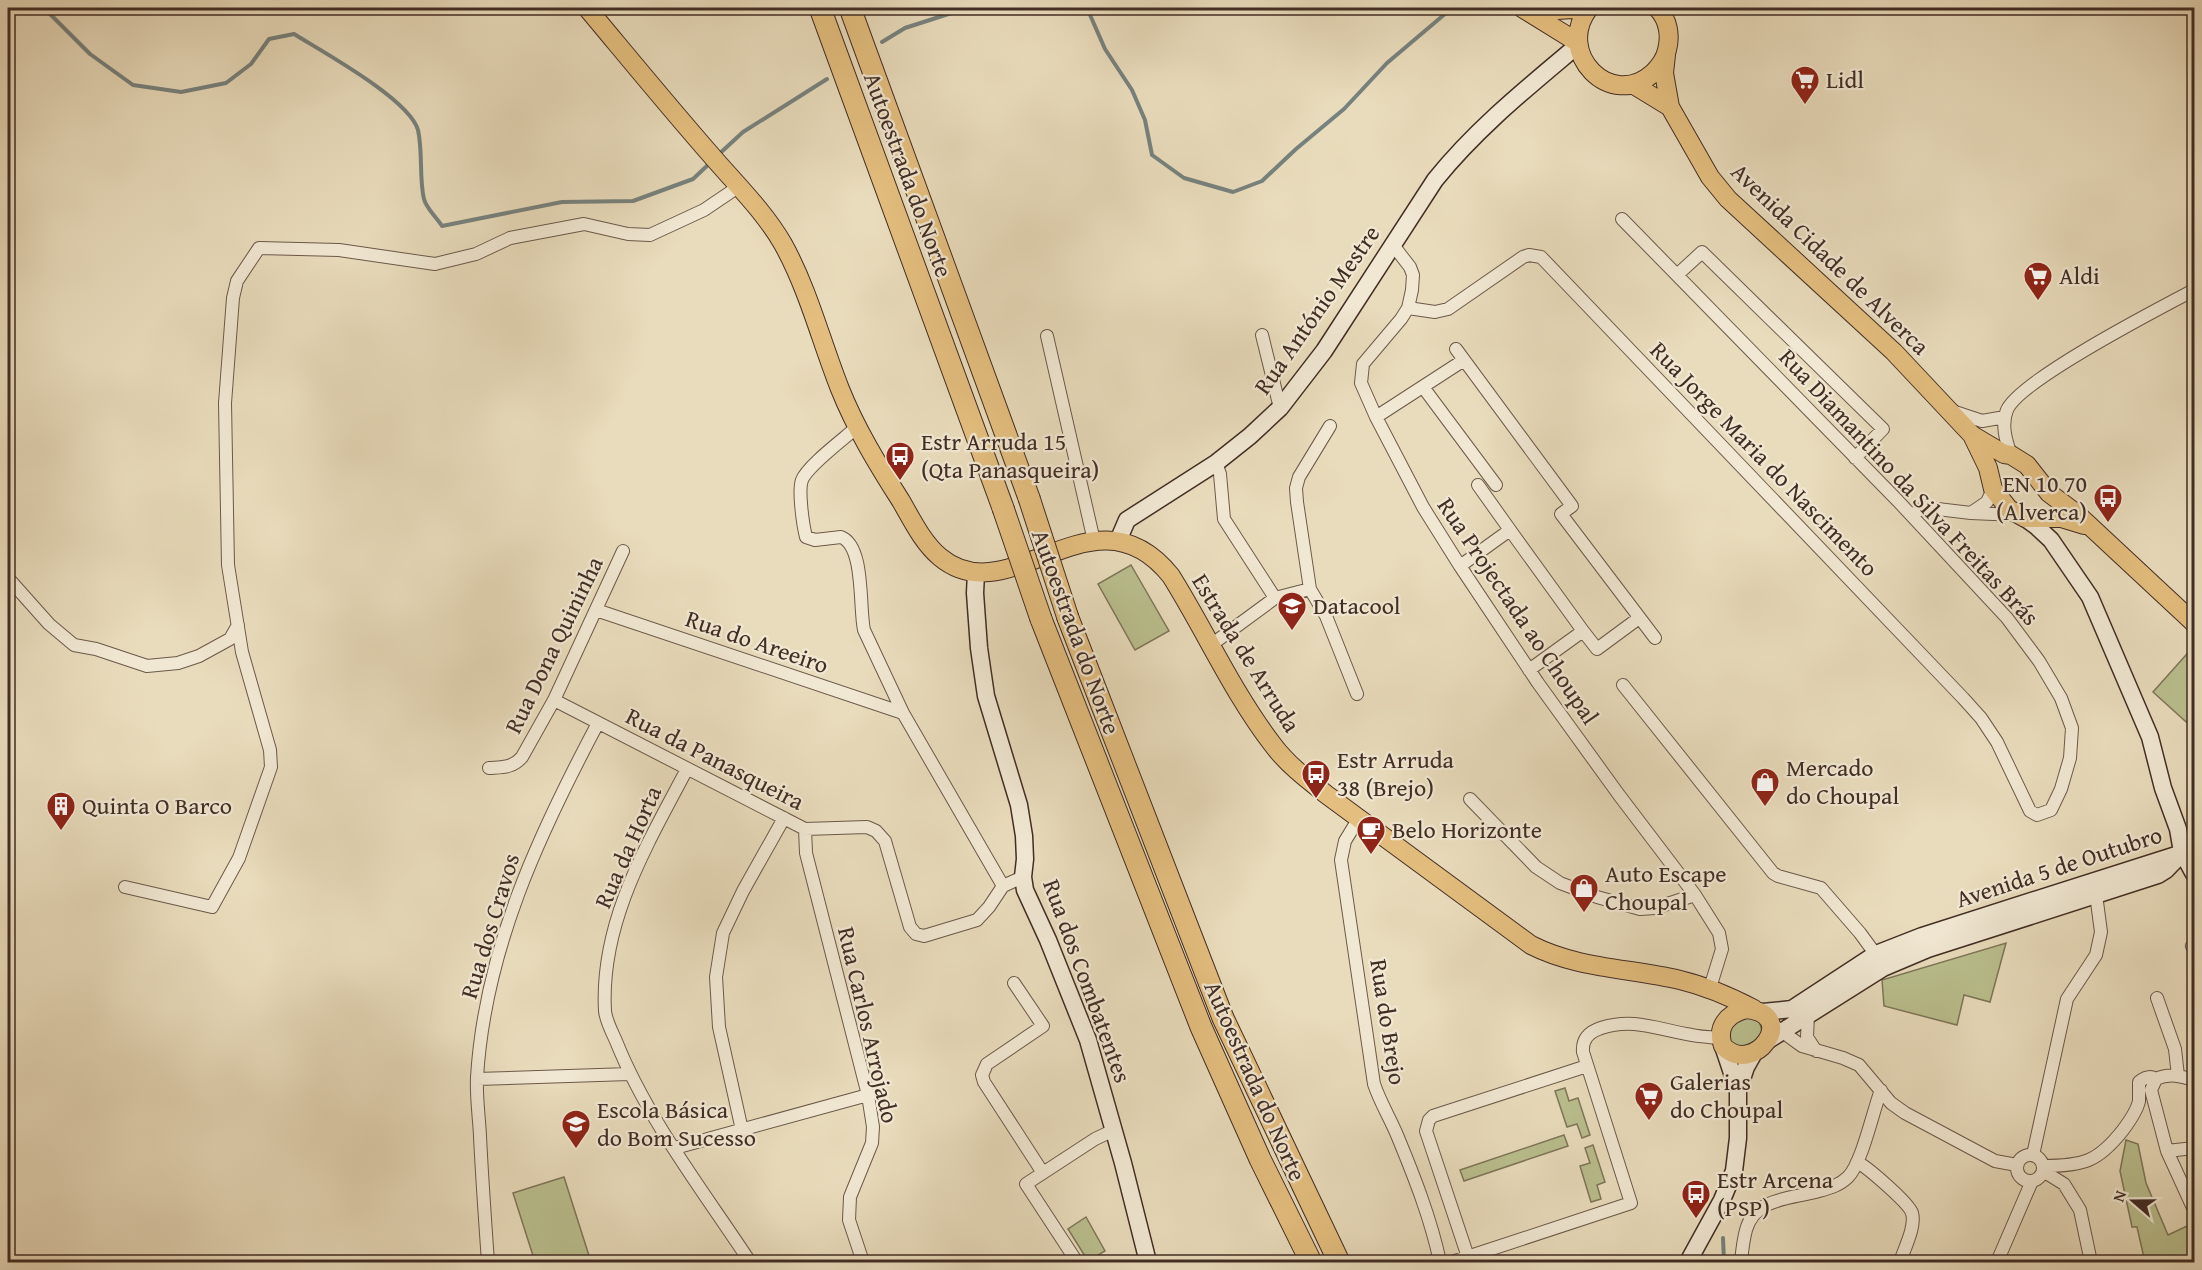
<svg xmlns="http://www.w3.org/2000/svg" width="2202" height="1270" viewBox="0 0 2202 1270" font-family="'Gentium Book Plus',serif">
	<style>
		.green { fill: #babf8e; stroke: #7e765a; stroke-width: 1.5 }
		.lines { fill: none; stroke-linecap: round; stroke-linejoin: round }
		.stream { stroke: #77827e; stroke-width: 4 }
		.street-casing { stroke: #6c594b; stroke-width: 14 }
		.secondary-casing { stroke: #422d25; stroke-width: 19 }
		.primary-casing { stroke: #422d25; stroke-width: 20 }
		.highway-casing { stroke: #422d25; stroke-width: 23 }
		.street { stroke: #f1e8d3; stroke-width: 12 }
		.secondary { stroke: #f1e8d3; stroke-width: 16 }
		.primary { stroke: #e4be7e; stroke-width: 18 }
		.highway { stroke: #e4be7e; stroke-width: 21 }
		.highway-bridge-casing { stroke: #422d25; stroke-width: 23; stroke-linecap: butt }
		.highway-bridge { stroke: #e4be7e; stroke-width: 21 }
		.labels { text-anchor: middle; stroke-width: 4.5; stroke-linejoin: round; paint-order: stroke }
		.poi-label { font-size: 24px; fill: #422d25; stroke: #f1e8d3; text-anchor: start }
		.street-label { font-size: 24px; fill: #422d25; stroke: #f1e8d3 }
	</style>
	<rect width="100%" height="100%" fill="#e9dcbc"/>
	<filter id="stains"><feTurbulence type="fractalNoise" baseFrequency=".00333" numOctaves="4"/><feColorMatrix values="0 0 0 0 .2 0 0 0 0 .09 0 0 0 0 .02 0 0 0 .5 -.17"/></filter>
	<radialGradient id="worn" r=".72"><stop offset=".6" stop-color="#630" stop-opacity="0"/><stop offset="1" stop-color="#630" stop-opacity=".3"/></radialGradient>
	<path class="green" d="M1131,565L1169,631L1135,650L1098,584Z
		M2194,646V729L2153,692Z
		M2006,943L1990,1002L1964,995L1957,1025L1884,1006L1882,980Z
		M1756,1017C1768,1035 1760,1039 1744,1048L1731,1044L1727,1029L1738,1019Z
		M1565,1088L1569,1101L1578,1098L1590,1135L1582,1138L1577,1124L1567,1127L1555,1091Z
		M1564,1135L1568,1146L1464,1181L1460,1170Z
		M2126,1140L2138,1144L2146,1183L2168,1235L2187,1226L2193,1237L2188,1244L2194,1254V1262H2145L2137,1227H2132L2120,1171Z
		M1593,1145L1605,1182L1597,1185L1601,1199L1591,1202L1580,1166L1590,1163L1585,1148Z
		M564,1177L591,1262H535L513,1193Z
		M1086,1217L1105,1251L1088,1261L1068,1229Z"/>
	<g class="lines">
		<path class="stream" d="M44,8L90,54L133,85L181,92L226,83L251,64L269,39L294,34C323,52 409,99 418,130C423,152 419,179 424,199C426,208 437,218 442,226L562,202L633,201L693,179L710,163
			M1085,8H1087L1105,49L1132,90L1145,120L1152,155L1184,178L1233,192L1262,181L1296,149L1344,109L1387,63L1452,8
			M882,42L905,28L967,8
			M717,156L743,132L827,79
			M1723,1238L1724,1262"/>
		<g class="street-casing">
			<path id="street" d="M1393,245L1410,267L1413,275L1412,290L1408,308L1401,319L1363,364L1361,383L1376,417L1423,507L1460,566L1538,683L1619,795L1695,895L1719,933L1722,949L1709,991
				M1677,275L1702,252L1883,429L1855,458
				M1408,308L1435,312L1448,309L1523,257L1529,255L1541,257L1963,698L1981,718L1997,742L2030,811L2037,815L2051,810L2061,789L2070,758L2072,728L2061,698L2039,661L2007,618L1898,501L1622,219
				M1262,335L1280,408
				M1047,336L1094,541
				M1456,349L1572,506L1561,514L1655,638
				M1423,387L1496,485
				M1955,412L1982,421L2005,417
				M1376,417L1464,360
				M1330,426L1299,477L1296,488L1297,502L1310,589L1326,616L1357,694
				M857,427C845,438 807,466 802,480C798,491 803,525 806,537L815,540L841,537C865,546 859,608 864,630L903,713L1003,886
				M2011,455C2006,441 2001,425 2007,410C2020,380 2160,308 2194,290
				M1216,463L1220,474L1224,519L1275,598
				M1478,485L1510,530
				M1971,513L1987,502L1993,489
				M1912,515L1923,508H1929L1971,513L2016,515
				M1460,566L1510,530L1583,631L1529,670
				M8,578L49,624L74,645L96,649L147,666L178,663L199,656L230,639L238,625
				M596,610L903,713
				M1583,631L1597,649L1639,618
				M1211,645L1275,598L1310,589
				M1623,685L1773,873L1778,876L1821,888L1860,933L1879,959
				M554,700L805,829L867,827L876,831L885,841L910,927L916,934L924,936L977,920L989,907L1003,886L1023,877
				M489,768C502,767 513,768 522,757L554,700L623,551
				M687,769C647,845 600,922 605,1011C606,1021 612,1032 616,1041C647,1119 704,1192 750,1262
				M1470,799L1536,867L1560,883L1597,897L1640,909L1655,908L1695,895
				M1359,818L1345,841L1341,860L1374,1084C1380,1102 1390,1118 1397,1135C1414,1176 1431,1219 1440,1262
				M805,829L806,853L868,1095L873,1127L872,1143L850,1197L849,1220L863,1262
				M125,887L212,907L239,858L271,767L270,750L242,652L228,565L225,403L233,298L237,281L259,248L339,250L435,264L476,254L510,238L584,224L628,234L650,235L704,210L738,187
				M2194,944L2192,946L2194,949
				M1014,983L1043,1026L987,1064L982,1075L984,1082L1043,1173
				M2157,998L2175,1049L2178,1076
				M1808,1015L1807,1037L1816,1051
				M1776,1027L1802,1046L1843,1058L1859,1065L1891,1103L1905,1113L1995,1161L2017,1165
				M477,1079L629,1074
				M2156,1079L2151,1090L2167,1151L2194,1210
				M2156,1079C2169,1073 2181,1076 2194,1080
				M742,1130L719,1027L716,977L723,933L743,891L784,818
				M675,1148L868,1095
				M2167,1151L2194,1148
				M2017 1168a13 13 0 1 1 26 0a13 13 0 1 1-26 0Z
				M2033,1155L2067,999L2096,955L2101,932L2095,887
				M1857,1162C1866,1166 1909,1203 1912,1213C1916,1227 1904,1249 1900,1262
				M2043,1166C2083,1166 2098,1162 2123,1130C2129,1122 2137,1111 2139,1101C2139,1095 2139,1088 2139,1082C2144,1078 2150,1075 2156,1079
				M2043,1171L2064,1184L2080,1210L2091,1262
				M1468,1257L1426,1131L1429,1120L1433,1116L1587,1066
				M488,1262C485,1220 482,1178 480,1136C479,1116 476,1096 477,1077C485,949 539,834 598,723
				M1077,1262L1026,1184L1095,1139L1114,1130
				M1452,1262L1631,1203L1583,1052C1582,1039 1589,1032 1601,1028C1634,1017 1659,1030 1692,1035C1701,1037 1711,1037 1720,1038
				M1741,1262C1742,1252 1743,1241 1746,1230C1755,1197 1792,1199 1819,1191C1830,1188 1840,1185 1848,1177C1862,1163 1873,1111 1881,1090
				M1997,1262L2032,1181"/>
		</g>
		<g class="secondary-casing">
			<path id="secondary" d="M2025,518L2036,526L2051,540L2090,597L2150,737L2163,788L2178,829L2182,852L2194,874
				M1118,541L1127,520L1216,463L1250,436L1280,408L1324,351L1435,180C1477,128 1527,88 1578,45
				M976,573L975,593L979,648L986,696L1019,805L1024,836L1025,859L1023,877L1025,890L1048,940L1088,1040L1123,1163L1148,1262
				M1763,1012L1792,1009L1876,954L1922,936L2179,854
				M1767,1041L1883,968L1928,949L2158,875L2166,870L2194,841
				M1738,1091L1746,1067L1755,1051
				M1688,1262L1722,1200L1734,1171L1738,1138V1091L1723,1046"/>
		</g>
		<g class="primary-casing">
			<path id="primary" d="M587,8C628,57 669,107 711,155C735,183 764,211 783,244C808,289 821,341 840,389C856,429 878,465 901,501C912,520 923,543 940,557C1010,616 1094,480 1171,576C1206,632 1233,693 1273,745C1288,765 1308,780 1327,795L1531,945C1578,969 1630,968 1680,980C1705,986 1731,997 1754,1009
				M1522,8L1577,42
				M1543,8L1557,10L1588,8
				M1589,8C1554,53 1611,111 1653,73C1659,67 1665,60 1667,50C1671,35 1668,19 1657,8
				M1666,55L1664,73L1670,107L1710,177L1728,199L1894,352L1972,435L2004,454L2011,455L2027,465L2049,493L2077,514L2194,623
				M1634,85L1670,107
				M1972,435L1988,468L1993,489L2009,509L2025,518H2061L2084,525
				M1746,1009C1801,1014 1753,1078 1723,1046C1716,1027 1727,1014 1746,1009Z"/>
		</g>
		<g class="highway-casing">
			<path id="highway" d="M820,8L1003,508
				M850,8L1029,498
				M1068,618L1223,1018L1339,1262
				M1041,619L1201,1027L1260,1159L1311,1262"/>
		</g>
		<use href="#street" class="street"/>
		<use href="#secondary" class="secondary"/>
		<use href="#primary" class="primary"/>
		<use href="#highway" class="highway"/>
		<g class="highway-bridge-casing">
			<path id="highway-bridge" d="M1029,498L1068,618
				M1003,508L1041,619"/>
		</g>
		<use href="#highway-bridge" class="highway-bridge"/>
	</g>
	<defs>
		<g id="supermarket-pin" transform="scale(1.5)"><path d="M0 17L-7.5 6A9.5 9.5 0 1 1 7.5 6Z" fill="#8f2418" stroke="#f1e8d3"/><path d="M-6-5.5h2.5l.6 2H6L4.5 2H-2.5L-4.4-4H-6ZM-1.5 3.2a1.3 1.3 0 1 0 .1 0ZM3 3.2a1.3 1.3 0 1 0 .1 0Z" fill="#fff"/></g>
		<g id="bus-pin" transform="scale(1.5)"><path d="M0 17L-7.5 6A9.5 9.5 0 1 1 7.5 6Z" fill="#8f2418" stroke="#f1e8d3"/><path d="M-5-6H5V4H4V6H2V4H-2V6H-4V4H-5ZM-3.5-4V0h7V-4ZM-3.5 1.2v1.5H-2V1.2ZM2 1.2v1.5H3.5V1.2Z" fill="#fff"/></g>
		<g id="school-pin" transform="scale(1.5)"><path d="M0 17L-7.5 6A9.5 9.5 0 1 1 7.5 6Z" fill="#8f2418" stroke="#f1e8d3"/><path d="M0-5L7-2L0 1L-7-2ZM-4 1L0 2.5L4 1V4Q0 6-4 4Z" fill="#fff"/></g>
		<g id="shop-pin" transform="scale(1.5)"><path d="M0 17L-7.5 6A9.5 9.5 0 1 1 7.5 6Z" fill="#8f2418" stroke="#f1e8d3"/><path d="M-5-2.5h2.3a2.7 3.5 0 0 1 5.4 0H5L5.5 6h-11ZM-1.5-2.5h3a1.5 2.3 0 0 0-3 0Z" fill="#fff"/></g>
		<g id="building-pin" transform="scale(1.5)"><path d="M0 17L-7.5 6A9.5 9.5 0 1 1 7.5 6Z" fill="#8f2418" stroke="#f1e8d3"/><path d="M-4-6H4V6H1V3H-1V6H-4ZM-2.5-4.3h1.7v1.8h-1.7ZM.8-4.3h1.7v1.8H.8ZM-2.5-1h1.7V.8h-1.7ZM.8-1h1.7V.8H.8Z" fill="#fff"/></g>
		<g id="cafe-pin" transform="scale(1.5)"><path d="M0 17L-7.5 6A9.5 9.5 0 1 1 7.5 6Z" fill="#8f2418" stroke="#f1e8d3"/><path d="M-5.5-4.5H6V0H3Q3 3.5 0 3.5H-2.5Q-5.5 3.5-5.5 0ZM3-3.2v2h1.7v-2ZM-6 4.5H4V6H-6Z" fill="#fff"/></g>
	</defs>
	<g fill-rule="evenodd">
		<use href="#supermarket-pin" x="1805" y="80"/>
		<use href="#supermarket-pin" x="2038" y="276"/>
		<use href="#bus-pin" x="900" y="456"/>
		<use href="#bus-pin" x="2108" y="498"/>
		<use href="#school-pin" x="1292" y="606"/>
		<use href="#bus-pin" x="1316" y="774"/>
		<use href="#shop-pin" x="1765" y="782"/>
		<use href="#building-pin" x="61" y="806"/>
		<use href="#cafe-pin" x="1371" y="830"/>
		<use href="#shop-pin" x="1584" y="888"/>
		<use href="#supermarket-pin" x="1649" y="1096"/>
		<use href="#school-pin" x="576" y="1124"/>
		<use href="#bus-pin" x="1696" y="1194"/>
	</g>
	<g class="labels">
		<g class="poi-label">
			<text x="1826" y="88">Lidl</text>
			<text x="2059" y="284">Aldi</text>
			<text x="921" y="450">Estr Arruda 15<tspan x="921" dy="28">(Qta Panasqueira)</tspan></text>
			<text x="2087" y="492" text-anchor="end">EN 10 70<tspan x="2087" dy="28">(Alverca)</tspan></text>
			<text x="1313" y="614">Datacool</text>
			<text x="1337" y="768">Estr Arruda<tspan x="1337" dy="28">38 (Brejo)</tspan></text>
			<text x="1786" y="776">Mercado<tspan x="1786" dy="28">do Choupal</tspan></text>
			<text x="82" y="814">Quinta O Barco</text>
			<text x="1392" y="838">Belo Horizonte</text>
			<text x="1605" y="882">Auto Escape<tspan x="1605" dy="28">Choupal</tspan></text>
			<text x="1670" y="1090">Galerias<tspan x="1670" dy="28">do Choupal</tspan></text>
			<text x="597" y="1118">Escola Básica<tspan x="597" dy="28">do Bom Sucesso</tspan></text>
			<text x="1717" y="1188">Estr Arcena<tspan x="1717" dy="28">(PSP)</tspan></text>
		</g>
		<g class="street-label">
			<text transform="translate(908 175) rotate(70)" y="8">Autoestrada do Norte</text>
			<text transform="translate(1830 259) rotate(44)" y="8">Avenida Cidade de Alverca</text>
			<text transform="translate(1317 310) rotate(-55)" y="8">Rua António Mestre</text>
			<text transform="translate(1764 459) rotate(46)" y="8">Rua Jorge Maria do Nascimento</text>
			<text transform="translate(1909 487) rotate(47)" y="8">Rua Diamantino da Silva Freitas Brás</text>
			<text transform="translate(1518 611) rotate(56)" y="8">Rua Projectada ao Choupal</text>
			<text transform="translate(1076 632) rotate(70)" y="8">Autoestrada do Norte</text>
			<text transform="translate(757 642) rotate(19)" y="8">Rua do Areeiro</text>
			<text transform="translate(554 645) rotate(-64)" y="8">Rua Dona Quininha</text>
			<text transform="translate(1246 653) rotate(58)" y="8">Estrada de Arruda</text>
			<text transform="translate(715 759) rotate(27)" y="8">Rua da Panasqueira</text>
			<text transform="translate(628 847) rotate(-66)" y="8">Rua da Horta</text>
			<text transform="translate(2059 867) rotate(-18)" y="8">Avenida 5 de Outubro</text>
			<text transform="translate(490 926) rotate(-73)" y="8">Rua dos Cravos</text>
			<text transform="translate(1087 981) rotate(70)" y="8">Rua dos Combatentes</text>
			<text transform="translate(1388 1022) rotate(81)" y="8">Rua do Brejo</text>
			<text transform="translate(868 1025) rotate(77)" y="8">Rua Carlos Arrojado</text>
			<text transform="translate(1255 1081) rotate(66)" y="8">Autoestrada do Norte</text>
		</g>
	</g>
	<rect width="2202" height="1270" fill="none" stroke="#e9dcbc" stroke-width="30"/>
	<rect x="9" y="9" width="2184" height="1252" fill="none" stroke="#422d25" stroke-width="3"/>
	<rect x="15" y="15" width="2172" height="1240" fill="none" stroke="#422d25" stroke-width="1.5"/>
	<g transform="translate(2133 1201) rotate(290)" stroke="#f1e8d3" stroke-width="4.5" paint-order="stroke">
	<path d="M0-4.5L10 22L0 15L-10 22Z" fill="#422d25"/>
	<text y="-9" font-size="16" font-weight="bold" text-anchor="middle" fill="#422d25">N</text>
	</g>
	<rect width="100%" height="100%" filter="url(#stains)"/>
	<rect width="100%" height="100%" fill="url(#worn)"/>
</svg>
